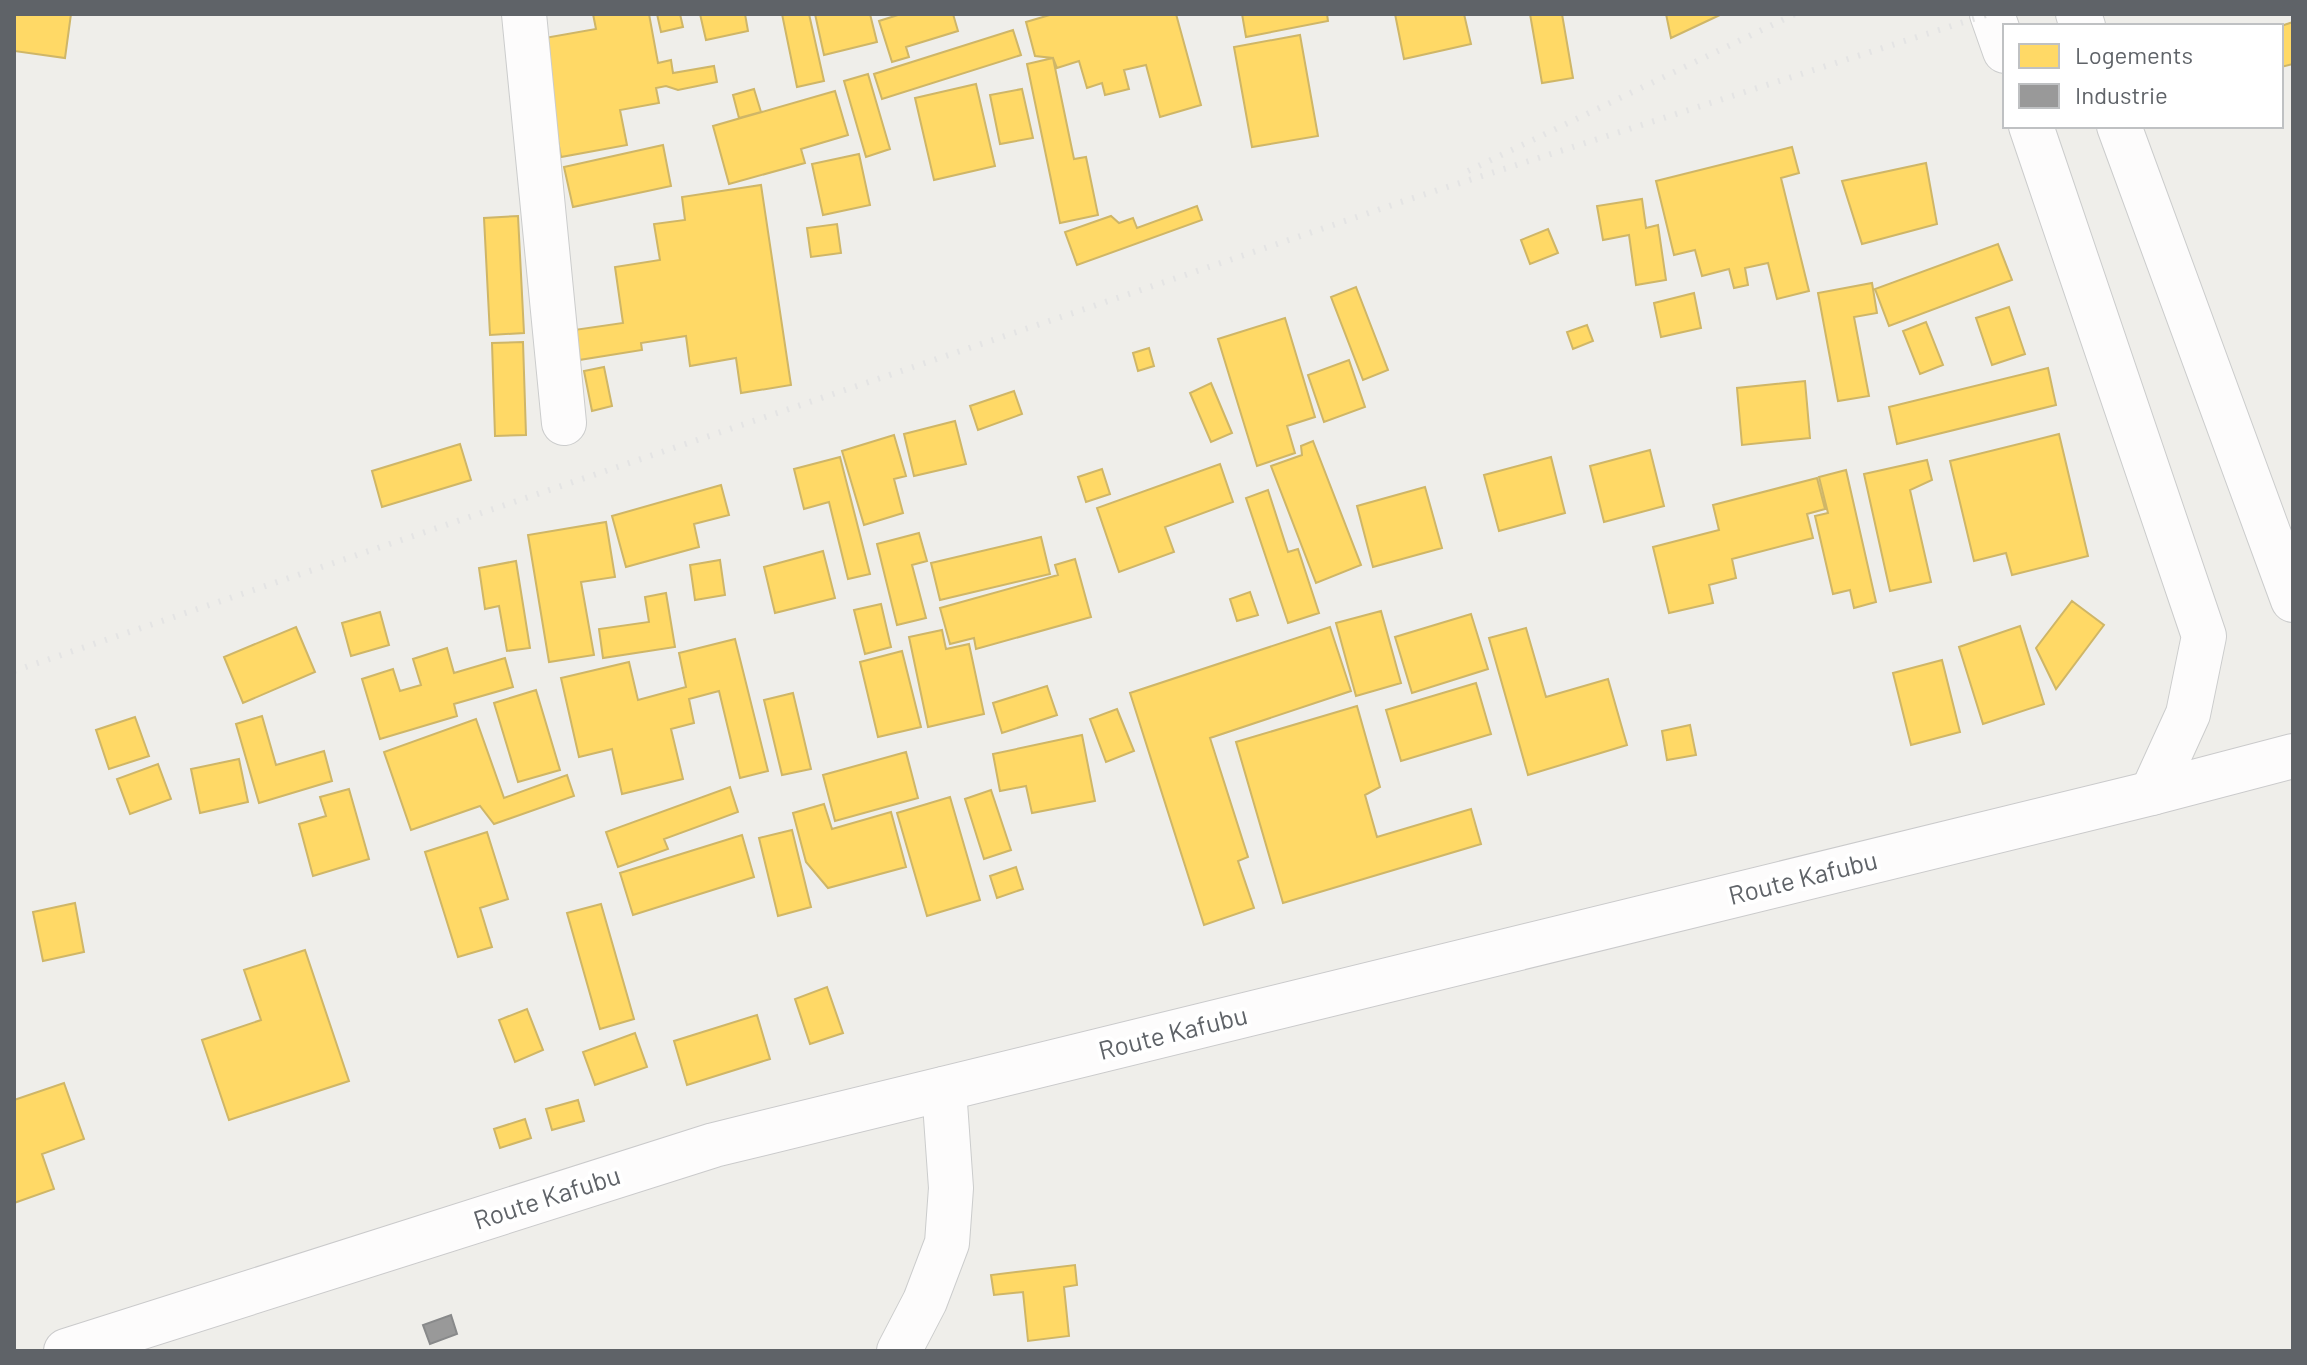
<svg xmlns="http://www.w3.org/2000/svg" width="2307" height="1365" viewBox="0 0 2307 1365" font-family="Barlow,sans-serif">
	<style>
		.homes { fill: #ffd966; stroke: #cfb667; stroke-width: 2 }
		.industry { fill: #999; stroke: #88898a; stroke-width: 2 }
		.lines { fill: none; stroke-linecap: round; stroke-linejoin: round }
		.minor-casing { stroke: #cbcccc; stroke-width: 46 }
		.secondary-casing { stroke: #cacacb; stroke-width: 46 }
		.minor { stroke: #fdfcfc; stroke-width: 44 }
		.secondary { stroke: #fdfcfc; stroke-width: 44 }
		.rail { stroke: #e4e4e4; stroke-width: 6; stroke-dasharray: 2 10; stroke-linecap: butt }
		.labels { text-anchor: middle; stroke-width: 8; stroke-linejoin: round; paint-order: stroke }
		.street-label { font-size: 26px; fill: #5f6368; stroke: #fff }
	</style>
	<rect width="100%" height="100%" fill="#efeeea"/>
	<path class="homes" d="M14,14H71L65,58L14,51Z
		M593,14H649L658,63L671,60L673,73L714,66L717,82L678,90L666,86L656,88L659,103L620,110L627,145L561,157L539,39L596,29Z
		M657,14H680L683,27L661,32Z
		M700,14H745L748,31L706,40Z
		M782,14H809L824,81L797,87Z
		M815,14H870L877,42L824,55Z
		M901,14H953L958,31L906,47L909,57L892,62L879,21Z
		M1053,14H1176L1201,105L1160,117L1146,65L1124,70L1129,89L1105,95L1102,83L1087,88L1079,61L1057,68L1053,58L1035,56L1026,22Z
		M1242,14H1327L1328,21L1246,37Z
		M1395,14H1464L1471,44L1404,59Z
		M1530,14H1562L1573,78L1542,83Z
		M1666,14H1722L1671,38Z
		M2293,22V64L2281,67V26Z
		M1013,30L1021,55L882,99L874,74Z
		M1300,35L1318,136L1252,147L1234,47Z
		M1053,58L1074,159L1086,157L1098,215L1060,223L1027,64Z
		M868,74L890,149L866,157L844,81Z
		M976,84L995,166L934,180L915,98Z
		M754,89L761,112L739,118L733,95Z
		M1022,89L1033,138L1000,144L990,95Z
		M835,91L848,135L801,149L805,163L729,184L713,126Z
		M663,145L671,186L573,207L564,167Z
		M1792,147L1799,173L1781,178L1809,291L1777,299L1768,263L1745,268L1748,285L1734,288L1729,269L1702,276L1695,250L1674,255L1656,181Z
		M859,154L870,205L823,215L812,164Z
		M1926,163L1937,224L1862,244L1842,181Z
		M761,185L791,385L741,393L736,358L690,366L686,336L641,343L642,350L579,360L574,330L623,323L615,267L660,260L654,224L685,220L682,197Z
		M1642,199L1646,228L1658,225L1666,280L1636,285L1629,235L1603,240L1597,206Z
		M1197,206L1202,220L1077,265L1065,232L1111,216L1119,223L1133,218L1137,228Z
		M518,216L524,333L490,335L484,218Z
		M837,224L841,253L811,257L807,228Z
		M1548,229L1558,253L1530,264L1521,240Z
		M1998,244L2012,280L1889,326L1875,289Z
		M1872,283L1877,313L1854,317L1869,396L1838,401L1818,293Z
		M1356,287L1388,370L1363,380L1331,297Z
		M1694,293L1701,328L1661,337L1654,303Z
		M2009,307L2025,354L1992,365L1976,318Z
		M1285,318L1315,417L1287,426L1295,453L1257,466L1218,339Z
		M1926,322L1943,365L1920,374L1903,331Z
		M1587,325L1593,341L1573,349L1567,332Z
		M523,342L526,435L495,436L492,343Z
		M1149,348L1154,366L1138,371L1133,353Z
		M1349,360L1365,407L1324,422L1308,375Z
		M604,367L612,406L592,411L584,371Z
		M2048,368L2056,405L1897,444L1889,407Z
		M1805,381L1810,438L1742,445L1737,388Z
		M1211,383L1232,433L1211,442L1190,393Z
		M1014,391L1022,414L978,430L970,406Z
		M955,421L966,464L914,476L904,434Z
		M2059,434L2088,556L2012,575L2006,553L1974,561L1950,461Z
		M894,435L906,476L894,479L903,513L864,525L842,451Z
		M1313,441L1361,565L1316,583L1271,466L1302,455L1301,446Z
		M460,444L471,480L382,507L372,471Z
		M1650,450L1664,506L1604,522L1590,466Z
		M840,457L870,574L848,579L829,502L804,509L794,469Z
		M1551,457L1565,513L1499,531L1484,475Z
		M1927,460L1932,480L1910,490L1931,582L1890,591L1864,474Z
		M1220,464L1233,502L1165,527L1174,552L1119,572L1097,508Z
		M1102,469L1110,494L1086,502L1078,477Z
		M1846,470L1876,602L1854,608L1850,590L1833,594L1815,516L1828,513L1819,477Z
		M1817,478L1825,509L1807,514L1813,538L1732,559L1736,578L1709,585L1713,603L1669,613L1653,547L1719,530L1713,505Z
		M721,485L729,515L694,524L699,547L626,567L612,516Z
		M1425,487L1442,548L1373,567L1357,506Z
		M1268,490L1288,552L1298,549L1319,613L1288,623L1246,498Z
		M606,522L615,577L581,582L594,655L549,662L528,535Z
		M919,533L927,561L912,565L926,618L897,625L877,544Z
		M1041,537L1050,574L940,600L931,563Z
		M823,551L835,598L775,613L764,567Z
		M1075,559L1091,617L976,649L974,638L950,644L940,608L1058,575L1055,565Z
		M720,560L725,595L695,600L690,565Z
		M516,561L530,648L507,651L499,606L485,609L479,568Z
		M1250,592L1258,615L1237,621L1230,599Z
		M666,593L675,647L603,658L599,629L649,622L645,597Z
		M2072,601L2104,625L2056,689L2036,648Z
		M881,604L891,647L865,654L854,610Z
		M1381,611L1401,683L1356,696L1336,623Z
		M380,612L389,645L351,656L342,623Z
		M1471,614L1488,669L1412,693L1395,637Z
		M2020,626L2044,704L1983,724L1959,647Z
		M296,627L315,672L243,703L224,657Z
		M1330,627L1351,691L1210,738L1248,857L1238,861L1254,908L1204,925L1130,693Z
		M1526,628L1546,697L1608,679L1627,745L1528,775L1489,638Z
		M942,630L946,649L969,644L984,714L928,727L909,637Z
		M735,639L768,771L740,778L719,691L689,699L694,723L671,729L683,779L622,794L612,749L579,757L561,678L629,662L638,700L686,687L679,653Z
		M447,648L454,673L505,658L513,687L454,704L457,716L380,739L362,679L393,669L400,691L421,685L413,659Z
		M902,651L921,727L878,737L860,662Z
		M1942,660L1960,732L1911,745L1893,673Z
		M1476,683L1491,734L1401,761L1386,710Z
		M1047,686L1057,715L1002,733L993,703Z
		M536,690L560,770L518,782L494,703Z
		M793,693L811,769L782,775L764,700Z
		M1357,706L1380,787L1365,795L1377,837L1471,809L1481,844L1283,903L1236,742Z
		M1117,709L1134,751L1106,762L1090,719Z
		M262,716L276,765L324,751L332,781L259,803L236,724Z
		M135,717L149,756L109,769L96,730Z
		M476,719L504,798L567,775L574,796L494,824L480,806L411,830L384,752Z
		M1690,725L1696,755L1667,760L1662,731Z
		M1082,735L1095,801L1032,813L1026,786L1000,791L993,754Z
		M906,752L918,798L835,821L823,775Z
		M239,759L248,802L200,813L191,769Z
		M158,764L171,799L130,814L117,779Z
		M730,787L738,812L664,839L668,849L618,867L606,832Z
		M349,789L369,859L313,876L299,824L326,816L320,797Z
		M991,790L1011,850L984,859L965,799Z
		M950,797L980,900L927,916L897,813Z
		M824,804L832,829L891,812L906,867L828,888L806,862L793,813Z
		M792,830L811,907L778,916L759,838Z
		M487,832L508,899L480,908L492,947L458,957L425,852Z
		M742,835L754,877L633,915L620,873Z
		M1016,867L1023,889L997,898L990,876Z
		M75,903L84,952L43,961L33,912Z
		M601,904L634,1019L600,1029L567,913Z
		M305,950L349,1081L229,1120L202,1040L261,1020L244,970Z
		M827,987L843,1033L810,1044L795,999Z
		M527,1009L543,1050L515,1062L499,1020Z
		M757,1015L770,1059L687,1085L674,1041Z
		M635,1033L647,1067L595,1085L583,1052Z
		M64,1083L84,1139L42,1154L54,1189L14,1203V1100Z
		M578,1100L584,1121L552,1130L546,1109Z
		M525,1119L531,1138L500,1148L494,1129Z
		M1075,1265L1077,1285L1064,1287L1069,1336L1028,1341L1023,1292L994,1295L991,1275Z"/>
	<path class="industry" d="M451,1315L457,1334L430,1344L423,1325Z"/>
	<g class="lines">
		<g class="minor-casing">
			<path id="minor" d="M524,14L564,423
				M1992,14L2005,51
				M2078,14L2083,26
				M2031,126L2204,636L2188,714L2152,793
				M2119,126L2293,600
				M899,1351L925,1301L947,1243L951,1188L944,1089"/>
		</g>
		<g class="secondary-casing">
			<path id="secondary" d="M66,1351L714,1145L2152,793L2293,756"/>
		</g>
		<use href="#minor" class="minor"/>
		<use href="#secondary" class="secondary"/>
		<path class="rail" d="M1468,171L1795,14
			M14,671L1410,199L1989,14"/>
	</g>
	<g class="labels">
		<g class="street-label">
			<text transform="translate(1803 878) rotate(-14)" y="9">Route Kafubu</text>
			<text transform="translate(1173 1033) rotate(-14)" y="9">Route Kafubu</text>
			<text transform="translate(547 1198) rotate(-18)" y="9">Route Kafubu</text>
		</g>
	</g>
	<rect width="2307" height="1365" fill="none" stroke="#5f6368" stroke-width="32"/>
	<rect x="2003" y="24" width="280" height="104" fill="#ffffff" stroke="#bfc1c3" stroke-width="2"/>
	<rect x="2019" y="44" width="40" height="24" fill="#ffd966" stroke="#bfc1c3" stroke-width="2"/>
	<text x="2075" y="64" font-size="24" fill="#5f6368">Logements</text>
	<rect x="2019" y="84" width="40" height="24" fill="#999999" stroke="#bfc1c3" stroke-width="2"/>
	<text x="2075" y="104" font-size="24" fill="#5f6368">Industrie</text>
</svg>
